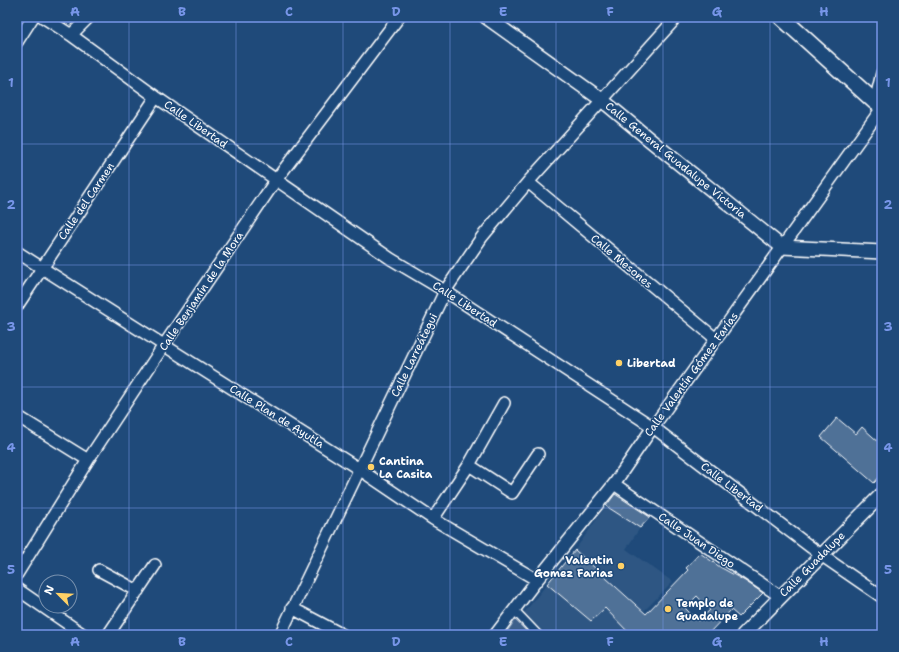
<svg xmlns="http://www.w3.org/2000/svg" width="899" height="652" viewBox="0 0 899 652" font-family="'Shantell Sans',sans-serif">
	<style>
		.built { fill: #2e5683 }
		.green { fill: #3c618b; stroke: #9eb0c5 }
		.building { fill: #507197; stroke: #fff; fill-rule: evenodd }
		.lines { fill: none; stroke-linecap: round; stroke-linejoin: round }
		.pedestrian-casing { stroke: #fff; stroke-width: 11 }
		.minor-casing { stroke: #fff; stroke-width: 14 }
		.tertiary-casing { stroke: #fff; stroke-width: 16 }
		.secondary-casing { stroke: #fff; stroke-width: 18 }
		.pedestrian { stroke: #1f4a7a; stroke-width: 8 }
		.minor { stroke: #1f4a7a; stroke-width: 11 }
		.tertiary { stroke: #1f4a7a; stroke-width: 13 }
		.secondary { stroke: #1f4a7a; stroke-width: 15 }
		.grid { fill: none; stroke: #7795e8; stroke-width: 1; stroke-opacity: 0.55 }
		.poi-dot { fill: #ffd166; stroke: #1f4a7a; stroke-width: 1.5 }
		.labels { text-anchor: middle; stroke-width: 3; stroke-linejoin: round; paint-order: stroke }
		.street-label { font-size: 11px; fill: #fff; stroke: #1f4a7a }
		.poi-label { font-size: 11px; font-weight: bold; fill: #fff; stroke: #1f4a7a; text-anchor: start }
		.neatline { fill: none; stroke: #7795e8; stroke-width: 1.5 }
		.grid-label { font-size: 13px; text-anchor: middle; font-weight: bold; fill: #7795e8 }
	</style>
	<rect width="100%" height="100%" fill="#1f4a7a"/>
	<filter id="ink" filterUnits="userSpaceOnUse"><feTurbulence type="fractalNoise" baseFrequency=".025" numOctaves="2"/><feDisplacementMap in="SourceGraphic" scale="8" xChannelSelector="R" yChannelSelector="G"/><feConvolveMatrix kernelMatrix="1 2 1 2 8 2 1 2 1" color-interpolation-filters="sRGB"/></filter>
	<g filter="url(#ink)">
		<path class="built" d="M606,506L640,528L626,549L673,582L644,611L575,550Z
			M547,584L591,621L605,608L630,633L628,635H547L524,613Z"/>
		<path class="green" d="M515,620L530,635H505Z"/>
		<path class="building" d="M837,418L856,434L862,427L882,445V474L874,483L821,437Z
			M615,494L650,517L640,528L606,506Z
			M575,550L646,614L688,570L686,568L700,553L720,567L745,581L763,593L739,617L731,610L707,635H631L605,608L591,621L547,584ZM697,596L710,610L698,621L685,608Z"/>
		<g class="lines">
			<g class="pedestrian-casing">
				<path id="pedestrian" d="M514,610L538,635"/>
			</g>
			<g class="minor-casing">
				<path id="minor" d="M43,17L71,35L156,97L391,259L445,291L653,427L821,555L882,597
					M71,35L89,17
					M17,42L33,17
					M875,102L882,73
					M528,182L716,339
					M17,252L359,469L433,519L537,580
					M17,306L156,97
					M17,416L88,460
					M469,465L512,493L538,454
					M614,484L781,597
					M433,519L469,465L504,403
					M99,570L138,591
					M17,574L88,460L164,345L276,180L399,17
					M17,589L84,635
					M292,608L343,635
					M108,635L155,565
					M280,635L445,291L482,237L528,182L677,17
					M495,635L537,580L614,484L653,427L882,108"/>
			</g>
			<g class="tertiary-casing">
				<path id="tertiary" d="M486,17L602,100L650,140L782,247L882,252
					M743,635L882,494"/>
			</g>
			<g class="secondary-casing">
				<path id="secondary" d="M781,17L875,102L882,106"/>
			</g>
			<use href="#pedestrian" class="pedestrian"/>
			<use href="#minor" class="minor"/>
			<use href="#tertiary" class="tertiary"/>
			<use href="#secondary" class="secondary"/>
		</g>
	</g>
	<path class="grid" d="M129,17V635M236,17V635M343,17V635M450,17V635M556,17V635M663,17V635M770,17V635M17,144H882M17,265H882M17,387H882M17,508H882"/>
	<g class="poi-dot">
		<circle cx="619" cy="363" r="4"/>
		<circle cx="371" cy="467" r="4"/>
		<circle cx="621" cy="566" r="4"/>
		<circle cx="668" cy="609" r="4"/>
	</g>
	<g class="labels">
		<g class="street-label">
			<text transform="translate(196 124) rotate(35)" y="4">Calle Libertad</text>
			<text transform="translate(676 160) rotate(39)" y="4">Calle General Guadalupe Victoria</text>
			<text transform="translate(86 201) rotate(-56)" y="4">Calle del Carmen</text>
			<text transform="translate(622 261) rotate(40)" y="4">Calle Mesones</text>
			<text transform="translate(201 291) rotate(-56)" y="4">Calle Benjamín de la Mora</text>
			<text transform="translate(465 304) rotate(33)" y="4">Calle Libertad</text>
			<text transform="translate(414 355) rotate(-64)" y="4">Calle Larreátegui</text>
			<text transform="translate(691 374) rotate(-54)" y="4">Calle Valentín Gómez Farías</text>
			<text transform="translate(277 416) rotate(32)" y="4">Calle Plan de Ayutla</text>
			<text transform="translate(732 487) rotate(37)" y="4">Calle Libertad</text>
			<text transform="translate(697 540) rotate(34)" y="4">Calle Juan Diego</text>
			<text transform="translate(812 564) rotate(-45)" y="4">Calle Guadalupe</text>
		</g>
		<g class="poi-label">
			<text x="627" y="367">Libertad</text>
			<text x="379" y="465">Cantina<tspan x="379" dy="13">La Casita</tspan></text>
			<text x="613" y="564" text-anchor="end">Valentin<tspan x="613" dy="13">Gomez Farias</tspan></text>
			<text x="676" y="607">Templo de<tspan x="676" dy="13">Guadalupe</tspan></text>
		</g>
	</g>
	<rect width="899" height="652" fill="none" stroke="#1f4a7a" stroke-width="44"/>
	<g transform="translate(58 594) rotate(294)"><circle r="19" fill="#1f4a7a" stroke="#7992af"/>
	<path d="M0-3L7 15L0 10L-7 15Z" fill="#ffd166"/>
	<text y="-6" font-size="11" font-weight="bold" text-anchor="middle" fill="#ffffff">N</text>
	</g>
	<rect x="22" y="22" width="855" height="608" class="neatline"/>
	<g class="grid-label">
		<text x="75" y="16">A</text>
		<text x="182" y="16">B</text>
		<text x="289" y="16">C</text>
		<text x="396" y="16">D</text>
		<text x="503" y="16">E</text>
		<text x="610" y="16">F</text>
		<text x="717" y="16">G</text>
		<text x="824" y="16">H</text>
		<text x="11" y="87">1</text>
		<text x="888" y="87">1</text>
		<text x="11" y="209">2</text>
		<text x="888" y="209">2</text>
		<text x="11" y="331">3</text>
		<text x="888" y="331">3</text>
		<text x="11" y="452">4</text>
		<text x="888" y="452">4</text>
		<text x="11" y="574">5</text>
		<text x="888" y="574">5</text>
		<text x="75" y="646">A</text>
		<text x="182" y="646">B</text>
		<text x="289" y="646">C</text>
		<text x="396" y="646">D</text>
		<text x="503" y="646">E</text>
		<text x="610" y="646">F</text>
		<text x="717" y="646">G</text>
		<text x="824" y="646">H</text>
	</g>
</svg>
